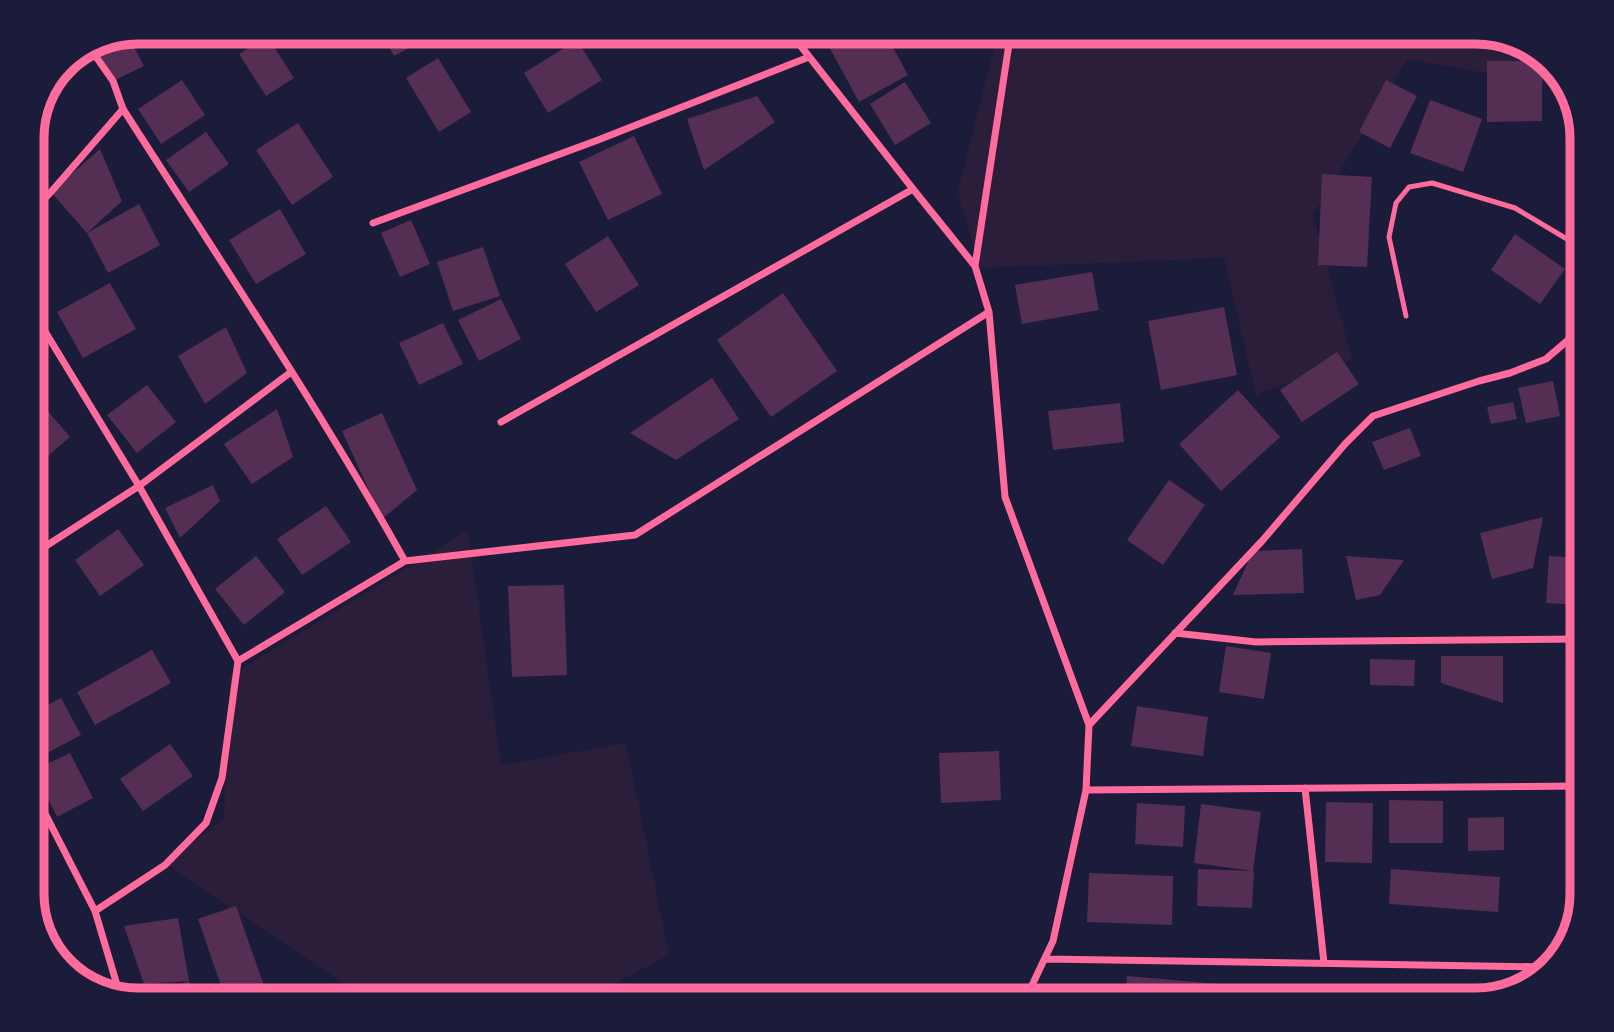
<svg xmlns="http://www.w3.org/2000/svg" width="1614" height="1032" viewBox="0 0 1614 1032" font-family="Commissioner,sans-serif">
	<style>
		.green { fill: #2a1e3b }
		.building { fill: #542f53 }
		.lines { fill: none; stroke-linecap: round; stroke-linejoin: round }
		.service { stroke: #ff6b9d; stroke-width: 5 }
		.minor { stroke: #ff6b9d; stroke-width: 7 }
		.rim { fill: none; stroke: #ff6b9d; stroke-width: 9 }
	</style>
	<rect width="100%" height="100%" fill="#1b1b3a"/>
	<path class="green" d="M998,32H1476L1535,49L1549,65L1553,85L1408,59L1313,215L1352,358L1256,395L1224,258L980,268L958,192Z
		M468,530L501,765L626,743L669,955L583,1000H420L407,987L356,992L165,863L224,818L230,676Z"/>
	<path class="building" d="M157,32H206L162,47Z
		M381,32H422L426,39L394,56Z
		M821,32H906L889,40L908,75L859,102Z
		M128,36L144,66L113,81L97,49Z
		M267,36L294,78L266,96L239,54Z
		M577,40L602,80L548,113L524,73Z
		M438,58L471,112L439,132L406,78Z
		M1487,61H1542V121L1487,122Z
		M182,80L205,115L161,144L138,109Z
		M1386,80L1417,96L1390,148L1359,132Z
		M905,82L931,123L895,145L870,104Z
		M757,96L775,122L704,170L687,119Z
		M1430,100L1482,119L1463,172L1410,153Z
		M298,123L333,177L292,205L256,150Z
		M206,132L229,164L189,192L166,160Z
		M634,136L662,194L608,220L579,162Z
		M100,149L122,201L87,233L51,192Z
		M1322,174L1372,177L1367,267L1318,265Z
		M139,204L160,245L108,273L87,233Z
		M280,209L306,254L256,284L229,240Z
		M411,220L430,264L400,277L381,233Z
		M1515,234L1565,269L1540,304L1491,270Z
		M608,236L639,285L596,312L565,264Z
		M483,247L500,296L453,311L437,262Z
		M1092,272L1099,310L1022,324L1015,285Z
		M110,283L136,329L83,358L57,312Z
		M783,293L837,371L771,417L717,340Z
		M501,299L521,339L479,361L458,320Z
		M1224,307L1237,375L1161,390L1148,321Z
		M443,323L463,364L419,385L399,343Z
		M226,327L247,373L205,404L178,356Z
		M1337,352L1359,384L1302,422L1280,390Z
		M712,378L739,419L676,460L630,433Z
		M1553,381L1560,416L1526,423L1518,388Z
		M147,385L176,422L137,453L107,415Z
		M1238,390L1280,437L1221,491L1179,444Z
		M40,402L70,437L32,470V409Z
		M1513,402L1517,419L1491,424L1487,407Z
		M1120,403L1124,442L1053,450L1048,411Z
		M277,409L293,457L252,484L224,444Z
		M382,413L417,490L382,519L342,431Z
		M1410,428L1421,456L1384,470L1372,442Z
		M1169,480L1205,505L1163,565L1127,540Z
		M213,485L220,501L180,538L165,508Z
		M326,506L351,542L302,575L277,539Z
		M1543,517L1533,568L1492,579L1480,533Z
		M118,529L144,565L100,596L75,560Z
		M1302,549L1304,593L1233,595L1253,551Z
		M256,556L285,592L244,625L215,589Z
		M1346,556L1404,560L1380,595L1356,600Z
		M1549,556L1582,558V605L1546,603Z
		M564,585L567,675L512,677L508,586Z
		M1226,646L1271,653L1264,699L1219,692Z
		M152,650L171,683L95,725L77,692Z
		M1441,656H1503V703L1441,683Z
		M1370,659L1415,660L1414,686L1370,685Z
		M32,667L49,699L32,708Z
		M61,698L81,735L32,761V713Z
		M1137,706L1208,717L1203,756L1131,746Z
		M170,744L193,776L143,811L120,779Z
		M999,751L1001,800L941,803L939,753Z
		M70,753L93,798L57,817L34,770Z
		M1389,800L1443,801V843H1389Z
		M1326,802L1373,803L1372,863L1325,862Z
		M1137,803L1185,806L1183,847L1135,844Z
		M1201,804L1261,812L1253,871L1194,863Z
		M1504,817V850L1468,851V818Z
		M1198,869L1254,871L1252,908L1197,906Z
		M1391,869L1500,877L1498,912L1389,904Z
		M1089,873L1173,876L1172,925L1087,922Z
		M236,906L267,994L248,1000H226L198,919Z
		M178,918L189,981L144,984L124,926Z
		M1127,976L1264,988L1263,1000H1125Z
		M189,981L196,1000H148L147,996Z"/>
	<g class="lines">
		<path class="service" d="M1406,316L1389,237L1396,203L1409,187L1432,183L1515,208L1582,248"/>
		<path class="minor" d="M789,31L913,189L975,266L989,312L1005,497L1089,725L1086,790L1053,941L1025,1000
			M259,36H267L278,31
			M92,51L113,81L123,109C219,259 318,406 405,561
			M32,211L51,192L123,109
			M373,223L598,140L809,57
			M975,266L1011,31
			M32,310L139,486L238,661L222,778L206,823L165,865L95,911
			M501,422L913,189
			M32,555L139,486L291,372
			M1175,633L1256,642L1582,639
			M238,661L405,561L635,535L989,312
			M1089,725L1262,541L1345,444L1373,416L1479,381L1510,373L1546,359L1582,328
			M32,788L95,911L120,995
			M1305,788L1324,963
			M1086,790L1582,786
			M1045,959L1549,967"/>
	</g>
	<path d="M0 0H1614V1032H0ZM138 44H1476A94 94 0 0 1 1570 138V894A94 94 0 0 1 1476 988H138A94 94 0 0 1 44 894V138A94 94 0 0 1 138 44Z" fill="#1b1b3a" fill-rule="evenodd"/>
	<path class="rim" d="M138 44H1476A94 94 0 0 1 1570 138V894A94 94 0 0 1 1476 988H138A94 94 0 0 1 44 894V138A94 94 0 0 1 138 44Z"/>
</svg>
